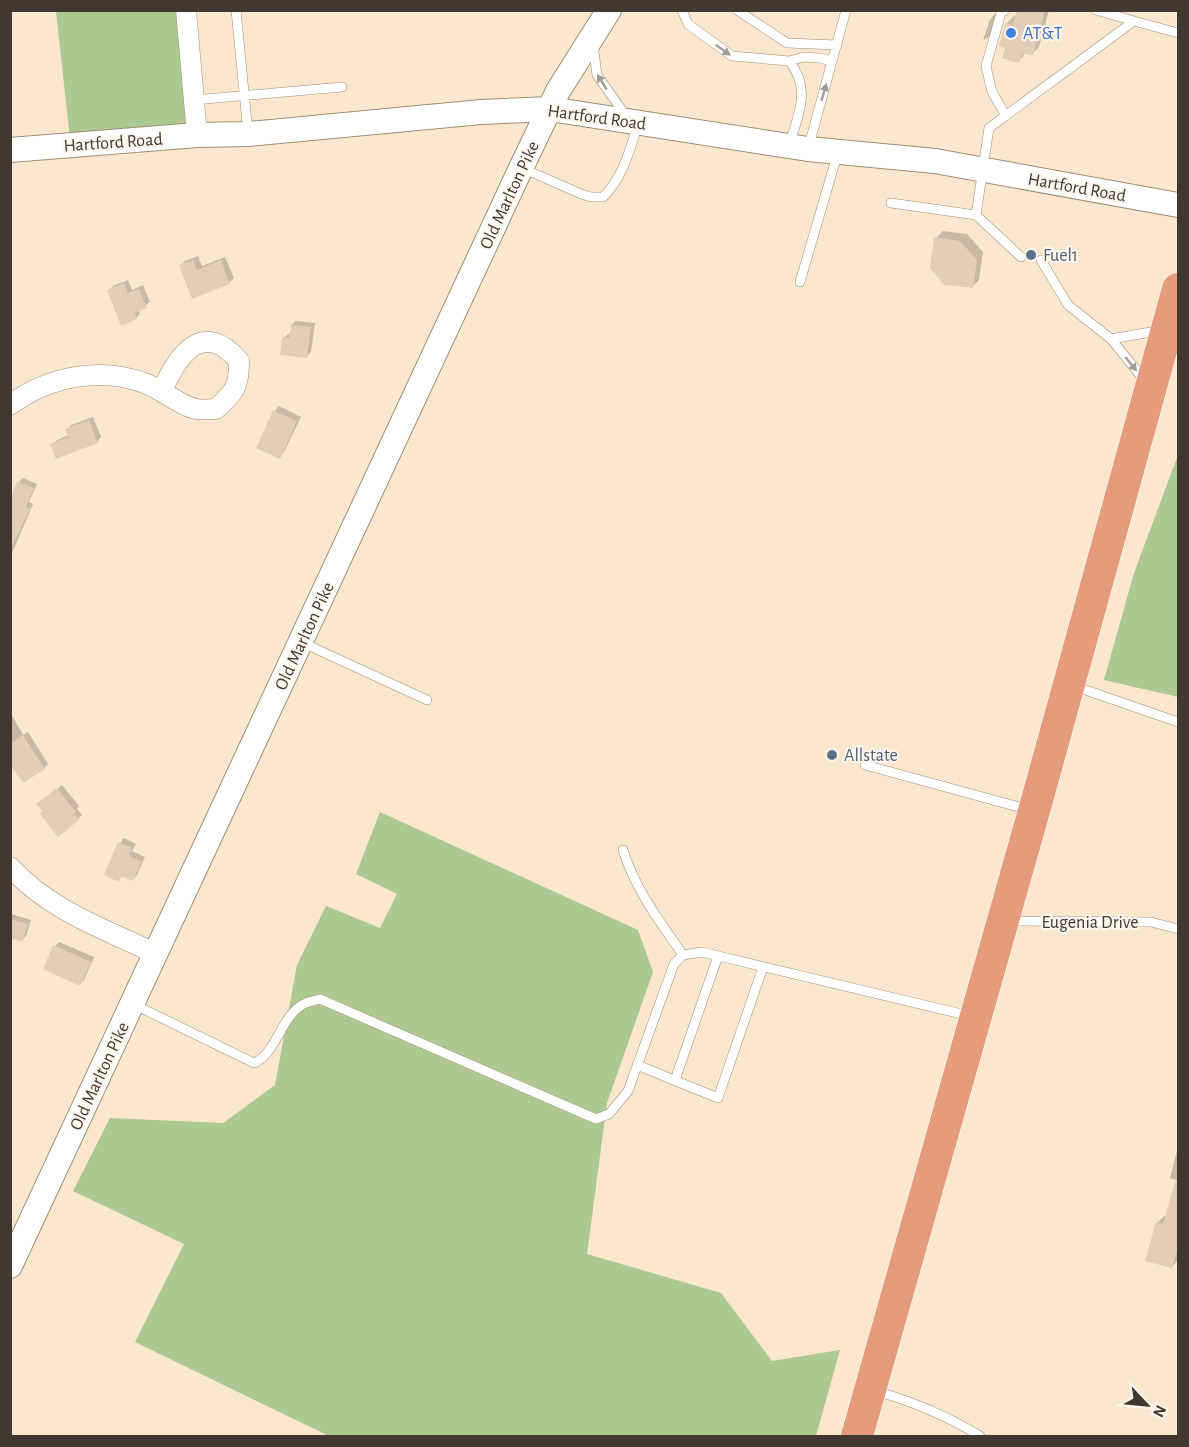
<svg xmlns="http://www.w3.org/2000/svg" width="1189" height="1447" viewBox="0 0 1189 1447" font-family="'Alegreya Sans',sans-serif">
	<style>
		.green { fill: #abc990 }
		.shadow { fill: #0003 }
		.building { fill: #e3cdb6 }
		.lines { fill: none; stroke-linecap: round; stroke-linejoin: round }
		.service-casing { stroke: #9f8e76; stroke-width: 10 }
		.minor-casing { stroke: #9f8e76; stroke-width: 21 }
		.tertiary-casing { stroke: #9f8e76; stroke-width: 26 }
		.trunk-casing { stroke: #fff; stroke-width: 33 }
		.service { stroke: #fff; stroke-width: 9 }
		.minor { stroke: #fff; stroke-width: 20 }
		.tertiary { stroke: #fff; stroke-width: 24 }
		.trunk { stroke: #e49c7c; stroke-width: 32 }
		.oneway { fill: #a09c97 }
		.shop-dot { fill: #3f7fe0; stroke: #fdf6ec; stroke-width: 2 }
		.service-dot { fill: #5c6f8a; stroke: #fdf6ec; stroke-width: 2 }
		.labels { text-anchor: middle; stroke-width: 4.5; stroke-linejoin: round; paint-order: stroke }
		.shop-label { font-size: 18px; fill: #366cbe; stroke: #fdf6ec; text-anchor: start }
		.street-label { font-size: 18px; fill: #41392f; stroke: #fdf6ec }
		.service-label { font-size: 18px; fill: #4e5e75; stroke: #fdf6ec; text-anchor: start }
	</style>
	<rect width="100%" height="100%" fill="#fae7ce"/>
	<path class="green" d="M56,11H184L189,131L70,139Z
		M1178,455V697L1104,680L1134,573Z
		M380,812L638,930L653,972L607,1103L587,1254L721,1293L772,1361L840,1350L816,1436H329L135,1342L184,1244L73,1191L110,1118L223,1123L275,1085L297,965L326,906L380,928L397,894L356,874Z"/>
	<path class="shadow" d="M1018,10H1049L1039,47L1032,54L1026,52L1019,61L1006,47L1000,45L1007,23L1014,16L1016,17Z
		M997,12H998L992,34L983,41L990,19Z
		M943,231L967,234L983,252L979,280L972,287L936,238Z
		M198,256L202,266L225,257L234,278L229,283L180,266L185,261Z
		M128,280L132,290L143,285L150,302L139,310L140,314L136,318L109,291L113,286Z
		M296,321L315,323L311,352L307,356L284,338L288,334H291L292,325Z
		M279,406L301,417L284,452L279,457L275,411Z
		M93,417L101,437L97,442L52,445L57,440L69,435L67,430L71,425Z
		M23,478L37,484L29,502L33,504L10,558V496L13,495L19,482Z
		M10,712L23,735L28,732L48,764L44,768L10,761Z
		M62,785L79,806L77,809L82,815L78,819L43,811V800Z
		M124,838L136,844L132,851L145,857L137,875L133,879L123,875L118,880L105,874L120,843Z
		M10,910L11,914L31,920L26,936L22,940L10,937Z
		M59,942L94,957L84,980L80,984L55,946Z
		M1178,1147V1181L1170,1178Z
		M1178,1196V1260L1172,1267L1157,1223L1164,1216L1167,1217Z"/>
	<path class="building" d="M1017,10H1045L1033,56L1022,53L1019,63L1002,58L1005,48L999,46L1005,23L1013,25Z
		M934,237L960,241L977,260L973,288L944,285L930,268Z
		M193,260L197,270L221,260L230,284L192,299L179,265Z
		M124,283L128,293L139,289L147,308L134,313L137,319L121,326L107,290Z
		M291,325L311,327L307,358L280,355L282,337L289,338Z
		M273,410L297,421L280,459L256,448Z
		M89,420L98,443L56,459L50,444L68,437L65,429Z
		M17,482L34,488L26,507L30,509L10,551V497Z
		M23,735L45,769L23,783L10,764V744Z
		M57,788L76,812L74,814L79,820L58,837L40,814L42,811L36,804Z
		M118,842L132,848L129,856L142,862L133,881L121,876L119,882L104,875Z
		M10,919L28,924L22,942L10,938Z
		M53,945L91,962L80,986L43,969Z
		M1175,1182L1179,1183V1245L1172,1268L1145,1261L1156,1222L1163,1224Z"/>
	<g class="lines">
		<g class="service-casing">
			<path id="service" d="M236,10L248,133
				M682,10L688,24L732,56L789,61L804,57L819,58L832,61
				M737,10L787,43L837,45
				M1005,10L1001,13L986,66L992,92L1006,116
				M1096,10L1134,21
				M593,44L597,75L626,116
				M789,61C812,89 798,115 789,146
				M194,100L342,87
				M808,149L846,10
				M522,168L581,194L591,197H603C623,178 630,149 638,124
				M891,203L976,215L1021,257
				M976,215L989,128L1134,21L1178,33
				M1041,260L1068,305L1111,339L1146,382
				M800,282L838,152
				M1111,339L1162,330
				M301,642L427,700
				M1074,686L1178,722
				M865,765L1030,810
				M623,850C635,889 660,922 683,955
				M1007,921L1151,922L1178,929
				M133,1004L254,1063C277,1054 281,1013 306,1003C311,1001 316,1000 320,999L596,1119L609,1114L628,1091L674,964L683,955L702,952L970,1016
				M637,1065L718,1098L763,967
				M675,1080L718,956
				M875,1391C912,1401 947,1416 980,1436"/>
		</g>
		<g class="minor-casing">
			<path id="minor" d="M186,10L197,135
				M10,405C49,376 102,366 147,384C162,390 182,407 197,409C203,410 210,409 216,409C235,391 239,388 239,361C203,319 178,354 162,391
				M10,867C52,912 103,928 156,954"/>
		</g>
		<g class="tertiary-casing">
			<path id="tertiary" d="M10,150L197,135L248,134L481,112L550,109L808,149L935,161L1178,205
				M10,1266L521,168L558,91L609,10"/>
		</g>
		<g class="trunk-casing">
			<path id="trunk" d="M857,1436L1034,811L1178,289"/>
		</g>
		<use href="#service" class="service"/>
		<use href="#minor" class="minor"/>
		<use href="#tertiary" class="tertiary"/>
		<use href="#trunk" class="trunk"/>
	</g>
	<defs><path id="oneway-solid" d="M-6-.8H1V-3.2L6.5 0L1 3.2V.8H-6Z" transform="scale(1.5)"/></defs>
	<g class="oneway">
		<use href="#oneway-solid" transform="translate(723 50) rotate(36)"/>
		<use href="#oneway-solid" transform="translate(602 82) rotate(-121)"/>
		<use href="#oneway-solid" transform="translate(824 92) rotate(-74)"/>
		<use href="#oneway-solid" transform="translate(1131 364) rotate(51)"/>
	</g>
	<circle class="shop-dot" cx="1011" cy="33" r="6"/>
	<g class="service-dot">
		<circle cx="1031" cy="255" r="6"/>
		<circle cx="832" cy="755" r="6"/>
	</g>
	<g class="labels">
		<g class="shop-label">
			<text x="1023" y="39">AT&amp;T</text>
		</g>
		<g class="street-label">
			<text transform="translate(597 117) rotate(8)" y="6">Hartford Road</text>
			<text transform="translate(113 142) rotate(-4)" y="6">Hartford Road</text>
			<text transform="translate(1077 187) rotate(10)" y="6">Hartford Road</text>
			<text transform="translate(509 195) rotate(-65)" y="6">Old Marlton Pike</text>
			<text transform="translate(304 636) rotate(-65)" y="6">Old Marlton Pike</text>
			<text x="1090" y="928">Eugenia Drive</text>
			<text transform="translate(99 1076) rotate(-65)" y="6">Old Marlton Pike</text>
		</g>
		<g class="service-label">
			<text x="1043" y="261">Fuel1</text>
			<text x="844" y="761">Allstate</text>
		</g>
	</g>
	<rect width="1189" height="1447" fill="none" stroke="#41392f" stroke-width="24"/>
	<g transform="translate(1147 1405) rotate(116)" stroke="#fdf6ec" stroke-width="4.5" paint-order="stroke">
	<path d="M0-4.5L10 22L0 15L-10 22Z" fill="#41392f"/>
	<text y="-9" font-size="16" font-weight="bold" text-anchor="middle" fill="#41392f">N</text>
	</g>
</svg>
